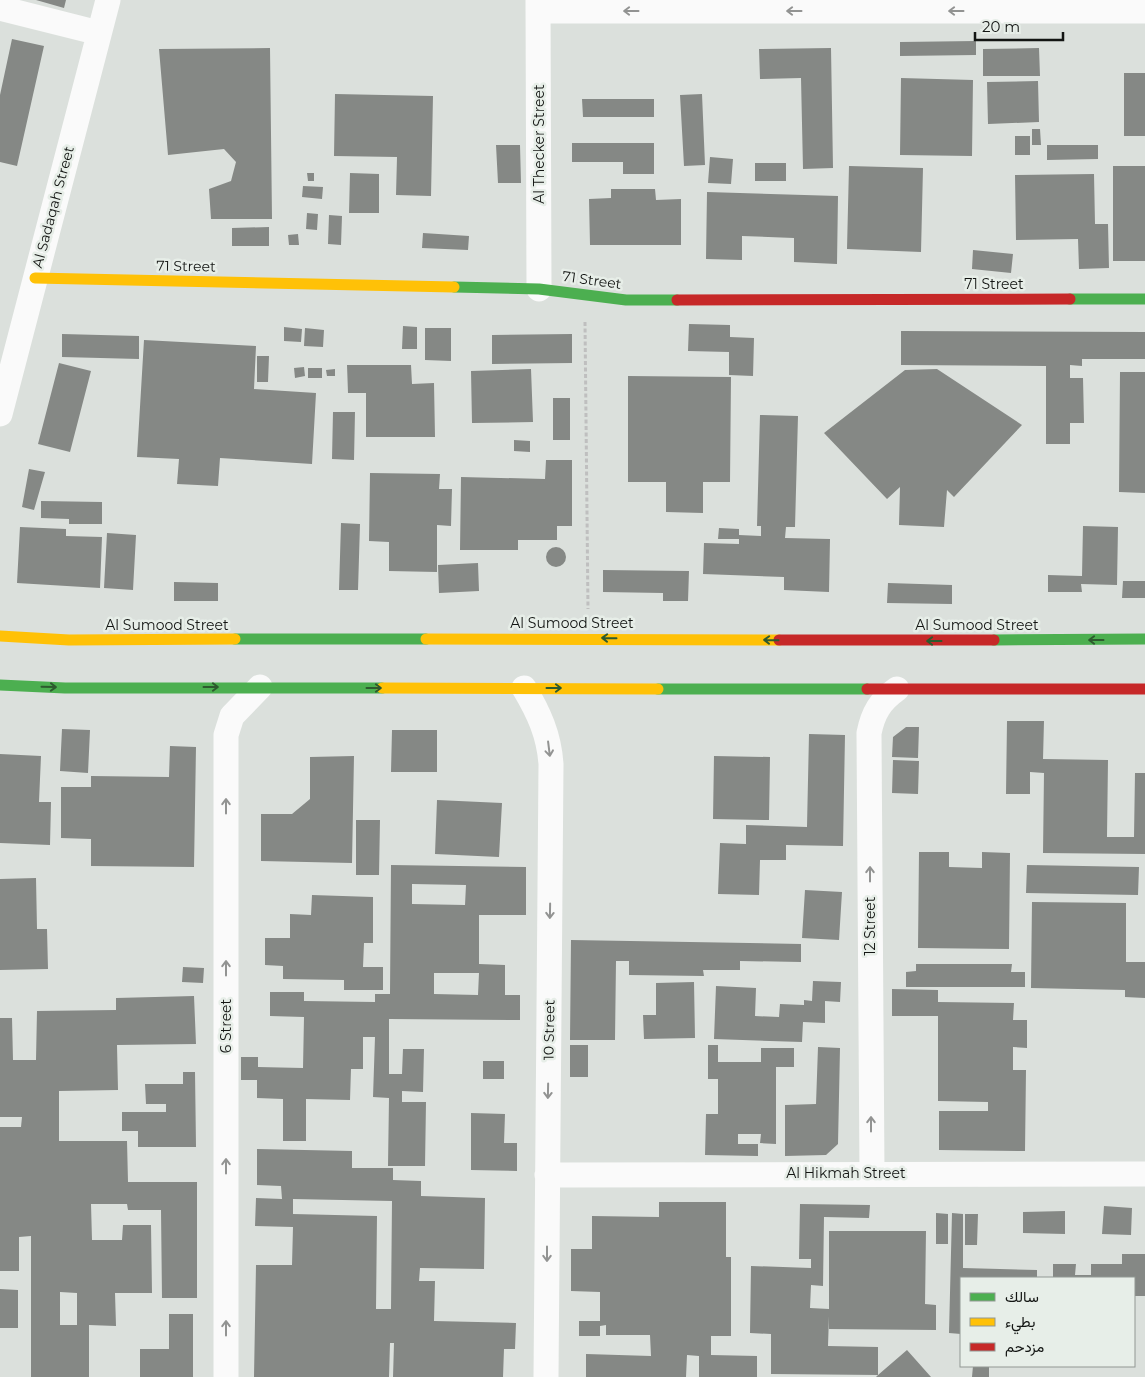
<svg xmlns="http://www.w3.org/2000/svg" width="1145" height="1377" viewBox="0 0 1145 1377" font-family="Montserrat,Vazirmatn,sans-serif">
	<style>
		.building { fill: #858885; fill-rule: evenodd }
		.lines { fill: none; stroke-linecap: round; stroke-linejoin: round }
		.path { stroke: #bfbfbf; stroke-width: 3; stroke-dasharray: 4 2.5; stroke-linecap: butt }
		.street { stroke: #fafafa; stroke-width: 25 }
		.fast { stroke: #4caf50; stroke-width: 11 }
		.slow { stroke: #ffc107; stroke-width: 11 }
		.jam { stroke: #c62828; stroke-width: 11 }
		.oneway { stroke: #929392 }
		.oneway2 { stroke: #2d5a2e }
		.labels { text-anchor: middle; stroke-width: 5; stroke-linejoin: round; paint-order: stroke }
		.street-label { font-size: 14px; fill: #131513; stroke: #e7eee8 }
	</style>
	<rect width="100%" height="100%" fill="#dbe0dc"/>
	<path class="building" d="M36,0H66L64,8Z
		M12,39L44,46L17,166L0,162V95Z
		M976,41V55L900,56V42Z
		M270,48L272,219H211L209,189L231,181L236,162L224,149L168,155L159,49Z
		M831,48L833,168L803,169L801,78L760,79L759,49Z
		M1039,48L1040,76H983V49Z
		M1124,73H1145V136H1124Z
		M901,78L973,80L972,156L900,155Z
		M1038,81L1039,122L988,124L987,82Z
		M335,94L433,96L431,196L396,195L397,157L334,156Z
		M702,94L705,165L684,166L680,95Z
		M582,99H654V117H583Z
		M1032,129H1040L1041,145H1032Z
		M1015,136H1030V155H1015Z
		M572,143H654V174H623V162H572Z
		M496,145H520L521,183H498Z
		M1047,145H1098V159L1047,160Z
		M710,157L733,159L731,184L708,183Z
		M755,163H786V181H755Z
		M849,166L923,168L921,252L847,249Z
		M1113,166H1145V261H1113Z
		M307,173H314V181H308Z
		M350,173L379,174V213H349Z
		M1094,174L1095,224H1108L1109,268L1079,269L1078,239L1016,240L1015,175Z
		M303,186L323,187L322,199L302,197Z
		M611,189H655L656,200L681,199V245H590L589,199L611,198Z
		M707,192L838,196L837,264L794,262V238L742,236V260L706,259Z
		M307,213L318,214L317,230L306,229Z
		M329,215L342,216L341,245L328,244Z
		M269,227V246H232V228Z
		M423,233L469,236L468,250L422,248Z
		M298,234L299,245H289L288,235Z
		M973,250L1013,254L1011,273L972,269Z
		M689,324L730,325V337L754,338L753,376L729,375V352L688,351Z
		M403,326L417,327V349H402Z
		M284,327L302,329L301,342L284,341Z
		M305,328L324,330L323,347L304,346Z
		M425,328H451V361L425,360Z
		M901,331L1145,332V359H1082V366L1070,365V378H1083L1084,423H1070V444H1046V366L901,365Z
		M62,334L139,336V359L62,357Z
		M572,334V363L492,364V335Z
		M144,340L256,346L254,389L316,393L312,464L220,458L218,486L177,484L179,459L137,457Z
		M257,356H269L268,382H257Z
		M59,363L91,371L70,452L38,444Z
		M347,365H411L412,384L434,383L435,437H366V393H348Z
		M304,367L305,376L295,378L294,368Z
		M308,368H322V378H308Z
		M335,369V376H327L326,370Z
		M531,369L533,422L472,423L471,371Z
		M937,369L1022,425L954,497L947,490L944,527L899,525L900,487L887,499L824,433L905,370Z
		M1120,372H1145V493L1119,492Z
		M628,376L731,377L730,482H703V513L666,512V482H628Z
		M553,398H570V440H553Z
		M333,412H355L354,460L332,459Z
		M760,415L798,416L795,527H786L785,538L830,539L829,592L784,590V577L703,574L704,543L739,544V539H718L719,528L739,529V535L761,536V526H757Z
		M514,440L530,441V452L514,451Z
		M546,460H572V526H557V540H518V550H460L461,477L545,479Z
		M29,469L45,472L34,510L22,507Z
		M370,473L440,474L439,489H452L451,526L437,525V572L389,571V542L369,541Z
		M41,501L102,502V524H69V519L41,518Z
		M341,523L360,524L358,590H339Z
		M1083,526L1118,527L1117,585L1081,584L1082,592H1048V575L1082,576Z
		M20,527L66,529V536L102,537L100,588L17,583Z
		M107,533L136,535L133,590L104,588Z
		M546 557a10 10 0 1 1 20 0a10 10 0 1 1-20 0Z
		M478,563L479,591L439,593L438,565Z
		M603,570L689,571L688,601H663V593L603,592Z
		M1123,581H1145V598H1122Z
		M174,582L218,583V601H174Z
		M888,583L952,585V604L887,603Z
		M1007,721H1044L1043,759L1108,760L1107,837H1134L1135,773H1145V854L1043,853L1044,773L1030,772V794H1006Z
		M906,727H919L918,758L892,757L893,737Z
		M62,729L90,730L88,773L60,771Z
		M392,730H437V772H391Z
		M809,734L845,735L843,846L786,845V860H760L759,895L718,894L720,843L746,844V825L807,827Z
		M170,746L196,747L194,867L91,866V839L61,838V787H91V776L169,777Z
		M0,754L41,756L39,802H51L50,845L0,843Z
		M354,756L352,863L261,861V814H292L310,799V757Z
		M714,756L770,757L769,820L713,819Z
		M893,760L919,761L918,794L892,793Z
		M437,800L502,803L499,857L435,854Z
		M356,820H380L379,875H356Z
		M919,852H949V867L982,868V852L1010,853L1009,949L918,948Z
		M391,865L526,867V915H479V964L505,965V995H520V1020L389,1019V1074H402L403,1049H424L423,1092L402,1091V1102H426L425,1166H388L389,1098L373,1097L375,1037H363V1069H351L350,1100L306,1099V1141H283V1099L257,1098V1080H241V1057H258V1067L303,1068L304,1017L270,1016V992H304V1001L375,1002V994H390ZM412,884L466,885L465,905L412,904ZM434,973H479L478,995L434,994Z
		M1027,865L1139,867L1138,895L1026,893Z
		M36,878L37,929H47L48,969L0,970V879Z
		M805,890L842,892L839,940L802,938Z
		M312,895L373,897V943H364L363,967H383V990H344V980L283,979V966L265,965V938H290V914L311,915Z
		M1032,902L1126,903V962H1145V998L1125,997V990L1031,988Z
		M571,940L801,944V962L740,961V970H703L704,976L629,975V961H616L615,1040H570Z
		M916,964H1012L1011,972H1025V987H906V972L916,971Z
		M183,967L204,968L203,983L182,982Z
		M813,981L841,982L840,1002L825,1001V1023L803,1022L802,1042L714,1039L716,986L756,988L755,1016L779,1017L780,1004L804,1005V1000L812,1001Z
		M694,982L695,1038L644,1039L643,1015H656V983Z
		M892,989L938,990V1002L1014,1003L1013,1020H1027V1048L1013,1047V1070H1026L1025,1151L939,1150V1111H988V1102L938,1101V1016H892Z
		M194,996L196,1044L117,1045L118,1090L59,1091V1141H127L128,1182H197V1298H162L161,1210H128L127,1204H91L92,1240H122L123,1225H151L152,1293H115L116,1326L89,1325V1377H31V1236L19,1237V1271H0V1127H21L22,1117H0V1018H12L13,1060H36L37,1011L116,1010V998ZM60,1292L77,1293V1325H60Z
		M570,1045H588V1077H570Z
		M708,1045H718V1062H761V1048H794V1067H776V1144L760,1143L761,1134H738V1144H758V1156L705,1155L706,1114H718V1079H708Z
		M818,1047L840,1048L838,1144L826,1155L785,1156V1105L816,1104Z
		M483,1061H504V1079H483Z
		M183,1072H195L196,1147H138V1131H122V1112H166V1104H146L145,1084H183Z
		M471,1113L505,1114L504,1143H517V1171L471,1170Z
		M257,1149L352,1151V1168H393V1180L421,1181V1196L485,1198L484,1269L420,1268L419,1281H435L434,1321L516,1323L515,1349H504L503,1377H393L394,1343H390L389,1377H254L256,1265H292L293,1227L255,1226L256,1198L282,1199L281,1186L257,1185ZM293,1199L392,1201L391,1309H376L377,1216L293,1214Z
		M659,1202H726V1257H731V1336H711V1355L757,1356V1377H699V1356L687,1355L686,1377H586V1354L651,1356L650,1335H606V1325L600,1326V1336H579V1321H600V1292L571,1291V1249H592V1216L659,1217Z
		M800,1204L870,1205L869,1218L824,1217L823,1286L811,1285L810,1308L829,1309V1231H926L925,1304L936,1305V1330L829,1329V1316L828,1346L878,1347V1375L771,1374V1334L750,1333L751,1266L811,1268V1259H799Z
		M1104,1206L1132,1208L1131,1235L1102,1234Z
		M1065,1211V1234L1023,1233V1212Z
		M936,1213L948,1214V1244H936Z
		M952,1213L963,1214V1268L1037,1270V1278H961V1334L949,1333Z
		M965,1214H978L977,1245H965Z
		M1122,1254H1145V1296H1134V1278H1053V1264H1076L1075,1275H1091V1264H1122Z
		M0,1289L18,1290V1328H0Z
		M169,1314H193V1377H140V1349H169Z
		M907,1350L931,1377H876L878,1375Z
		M973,1366H989V1377H972Z"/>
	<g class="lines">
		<path class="path" d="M585,322L588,609"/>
		<path class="street" d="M538,0L539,289
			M0,8L99,33
			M538,11H1145
			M0,414L108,0
			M524,688C539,713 549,735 551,764L546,1377
			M872,1173L869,733C873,713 880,701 897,689
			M547,1175L1145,1174
			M226,1377V735L232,716L260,687"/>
		<path class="fast" d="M454,287L539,289L626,300H677
			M1070,299H1145
			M235,639H426
			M994,640L1145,639
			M0,685L65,688H382
			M658,689H867"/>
		<path class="slow" d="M35,278L454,287
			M0,636L69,640L235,639
			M426,639L779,640
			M382,688L658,689"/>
		<path class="jam" d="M677,300L1070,299
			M779,640H994
			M867,689H1145"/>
	</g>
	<defs><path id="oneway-shaft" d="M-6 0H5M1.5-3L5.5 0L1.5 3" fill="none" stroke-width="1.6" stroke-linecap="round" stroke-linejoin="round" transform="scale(1.25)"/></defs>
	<g class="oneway">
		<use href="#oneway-shaft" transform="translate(631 11) rotate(-180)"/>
		<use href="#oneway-shaft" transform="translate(794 11) rotate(-180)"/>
		<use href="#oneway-shaft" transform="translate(956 11) rotate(-180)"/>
		<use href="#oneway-shaft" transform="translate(549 749) rotate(83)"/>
		<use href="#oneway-shaft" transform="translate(226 806) rotate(-90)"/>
		<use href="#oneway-shaft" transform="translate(870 874) rotate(-90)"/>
		<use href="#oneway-shaft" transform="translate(550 911) rotate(91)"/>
		<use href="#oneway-shaft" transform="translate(226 968) rotate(-90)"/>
		<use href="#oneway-shaft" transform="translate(548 1091) rotate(91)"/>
		<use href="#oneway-shaft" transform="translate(871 1124) rotate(-90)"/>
		<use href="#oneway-shaft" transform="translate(226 1166) rotate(-90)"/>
		<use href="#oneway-shaft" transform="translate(547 1254) rotate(90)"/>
		<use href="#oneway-shaft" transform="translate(226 1328) rotate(-90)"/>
	</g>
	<g class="oneway2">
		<use href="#oneway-shaft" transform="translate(609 638) rotate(-179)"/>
		<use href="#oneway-shaft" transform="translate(771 640) rotate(-179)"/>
		<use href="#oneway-shaft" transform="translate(1096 640) rotate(180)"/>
		<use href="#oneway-shaft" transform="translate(934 641) rotate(180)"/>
		<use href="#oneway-shaft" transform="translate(49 687) rotate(1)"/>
		<use href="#oneway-shaft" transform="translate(211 687)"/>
		<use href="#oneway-shaft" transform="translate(374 688)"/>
		<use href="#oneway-shaft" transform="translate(554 688)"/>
	</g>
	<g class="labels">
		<g class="street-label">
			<text transform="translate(539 144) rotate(-90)" y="5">Al Thecker Street</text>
			<text transform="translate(53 207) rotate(-75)" y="5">Al Sadaqah Street</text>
			<text transform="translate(186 266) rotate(1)" y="5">71 Street</text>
			<text transform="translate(592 280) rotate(8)" y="5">71 Street</text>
			<text x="994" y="289">71 Street</text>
			<text x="572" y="628">Al Sumood Street</text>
			<text x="167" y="630">Al Sumood Street</text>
			<text x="977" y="630">Al Sumood Street</text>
			<text transform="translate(870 926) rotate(-90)" y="5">12 Street</text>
			<text transform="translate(226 1026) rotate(-90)" y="5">6 Street</text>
			<text transform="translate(549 1030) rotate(-89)" y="5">10 Street</text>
			<text x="846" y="1178">Al Hikmah Street</text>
		</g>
	</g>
	<rect x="960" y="1277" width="175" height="90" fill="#e7eee8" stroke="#929793"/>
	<rect x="970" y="1293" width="25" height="8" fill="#4caf50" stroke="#929793"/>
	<text x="1005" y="1302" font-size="15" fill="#131513">سالك</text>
	<rect x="970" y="1318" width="25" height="8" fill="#ffc107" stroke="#929793"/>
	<text x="1005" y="1327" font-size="15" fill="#131513">بطيء</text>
	<rect x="970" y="1343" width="25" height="8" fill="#c62828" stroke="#929793"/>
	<text x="1005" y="1352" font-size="15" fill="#131513">مزدحم</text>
	<path d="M975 32v8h88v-8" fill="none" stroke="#131513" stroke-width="2.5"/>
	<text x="982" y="32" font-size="15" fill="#131513" stroke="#e7eee8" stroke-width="4" paint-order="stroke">20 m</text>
</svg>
